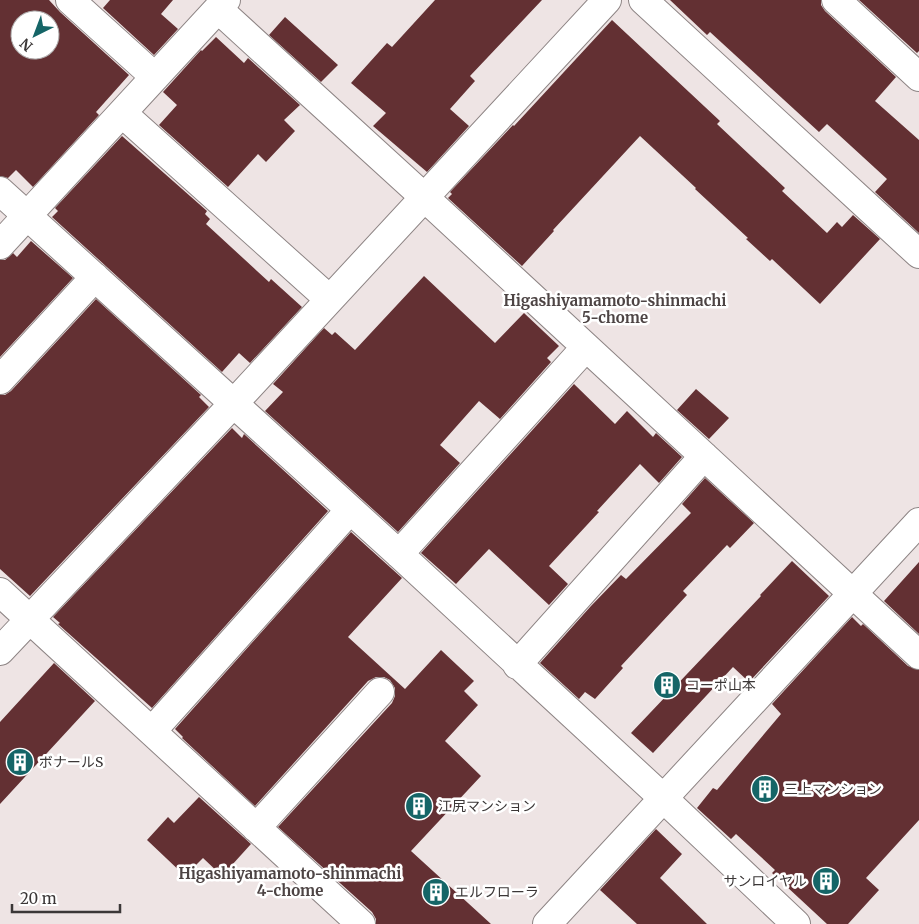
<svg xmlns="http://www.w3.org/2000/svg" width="919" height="924" viewBox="0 0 919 924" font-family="Merriweather,'Noto Sans JP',serif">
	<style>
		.building { fill: #633033; fill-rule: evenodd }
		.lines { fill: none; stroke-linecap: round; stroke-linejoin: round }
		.minor-casing { stroke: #8d8484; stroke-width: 30 }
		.minor { stroke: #fff; stroke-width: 28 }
		.labels { text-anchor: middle; stroke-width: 5; stroke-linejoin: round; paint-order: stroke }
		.poi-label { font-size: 14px; fill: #3b3737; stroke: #fff; text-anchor: start }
		.neighbourhood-label { font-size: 15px; font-weight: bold; fill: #4d4444; stroke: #fff }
	</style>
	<rect width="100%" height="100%" fill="#eee4e4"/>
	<path class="building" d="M0,0H49L60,12L129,75L96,112L99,115L33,187L16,170L8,178L0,176ZM20,20H50V50H20Z
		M110,0H173L161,14L178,29L154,55L103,8Z
		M435,0H542L470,76L475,81L450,109L469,126L427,172L373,126L386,113L351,83L387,43L392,47Z
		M670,0H821V5L825,11L896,77L875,101L919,140V233L875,192L887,179L827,124L819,132L710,32L707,35Z
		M859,0H919V51L917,53Z
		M285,17L338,65L321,82L269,35Z
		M612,20L720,121L717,124L785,188L782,191L827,233L837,222L842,227L853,215L880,239L820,304L772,259L770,261L746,239L748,238L695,189L696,188L640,136L553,230L554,231L522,266L448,198L452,194L450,192L513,125L514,126Z
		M216,37L244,63L248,58L300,105L284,120L295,131L266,162L258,154L228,187L159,125L177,105L163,92L201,50L202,51Z
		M122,136L207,211L205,214L210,219L206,224L269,282L271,279L302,307L250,363L239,353L222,372L52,217L58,211L55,208Z
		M31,241L73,278L0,357V260H5L13,253L17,257Z
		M424,276L495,343L524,313L559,346L547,358L551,362L500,419L479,401L440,445L460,463L398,532L265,411L283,392L273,384L324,328L332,335L335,332L355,350Z
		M96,299L201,395L199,397L209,407L30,596L0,569V395H5L11,391Z
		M574,384L615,424L627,411L653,437L656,433L682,457L659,483L640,464L597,511L599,512L549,566L568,584L549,605L489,549L456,584L421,553Z
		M696,389L729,418L709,439L677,410Z
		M232,428L242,438L244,434L328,511L152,708L58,624L60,623L53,617Z
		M705,478L754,523L730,548L727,545L683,591L687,595L621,666L623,668L595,699L585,692L579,699L540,663L591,606L621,575L626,579L691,513L682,504Z
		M351,532L402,578L348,637L405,689L441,650L474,681L464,691L478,705L445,741L481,776L411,851L491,924H376V919L372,912L278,827L392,703L395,696V688L390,680L384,677H376L368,681L255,806L182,738L183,737L175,729Z
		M792,561L829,596L749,682L733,667L653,753L631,733L761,596L760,595Z
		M919,562V634L884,601Z
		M852,617L861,626L863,624L908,666L919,670V820L866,878L879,890L848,924H827L772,873L775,870L736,834L731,839L697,808L713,788L717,790L781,714L772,704Z
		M54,663L95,701L0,804V722Z
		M199,797L251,844L222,876L203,858L185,876L147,840L168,817L174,823Z
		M656,829L682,854L660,878L707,924H637L600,890Z"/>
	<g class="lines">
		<g class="minor-casing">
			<path id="minor" d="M70,0L155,77
				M643,0L919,254
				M836,0L919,77
				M218,9L424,197L919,655
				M122,113L329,299
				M0,191L399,554L663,798L796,924
				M0,245L226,0
				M0,380L95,277
				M399,554L586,347
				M0,592L361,924
				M0,651L234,403L607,0
				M517,665L704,456
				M152,731L350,510
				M256,828L380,692
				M547,924L919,522"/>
		</g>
		<use href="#minor" class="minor"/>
	</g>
	<defs>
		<g id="building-disc" transform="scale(1.4375)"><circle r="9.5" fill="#156567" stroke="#fff"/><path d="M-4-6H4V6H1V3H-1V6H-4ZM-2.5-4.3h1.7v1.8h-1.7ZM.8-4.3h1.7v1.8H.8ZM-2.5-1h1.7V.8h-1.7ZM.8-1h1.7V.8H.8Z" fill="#fff"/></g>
	</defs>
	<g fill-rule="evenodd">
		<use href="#building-disc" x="667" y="685"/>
		<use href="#building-disc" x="20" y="762"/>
		<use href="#building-disc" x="765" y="789"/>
		<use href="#building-disc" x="419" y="806"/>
		<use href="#building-disc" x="826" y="881"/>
		<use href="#building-disc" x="436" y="892"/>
	</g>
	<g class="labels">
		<g class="poi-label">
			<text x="686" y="690">コーポ山本</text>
			<text x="39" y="767">ボナールS</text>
			<text x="784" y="794">三上マンション</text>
			<text x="438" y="811">江尻マンション</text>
			<text x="807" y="886" text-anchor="end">サンロイヤル</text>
			<text x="455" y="897">エルフローラ</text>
		</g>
		<g class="neighbourhood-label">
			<text x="615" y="306">Higashiyamamoto-shinmachi<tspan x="615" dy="17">5-chome</tspan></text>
			<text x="290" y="879">Higashiyamamoto-shinmachi<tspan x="290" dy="17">4-chome</tspan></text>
		</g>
	</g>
	<g transform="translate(35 35) rotate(222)"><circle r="24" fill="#ffffff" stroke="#b1afaf"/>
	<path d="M0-4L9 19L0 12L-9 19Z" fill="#156567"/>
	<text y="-8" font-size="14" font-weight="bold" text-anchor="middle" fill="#3b3737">N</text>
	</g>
	<path d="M12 904v8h108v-8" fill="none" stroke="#3b3737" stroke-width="2.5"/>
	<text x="20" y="904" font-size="15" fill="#3b3737" stroke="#ffffff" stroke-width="4" paint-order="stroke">20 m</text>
</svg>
